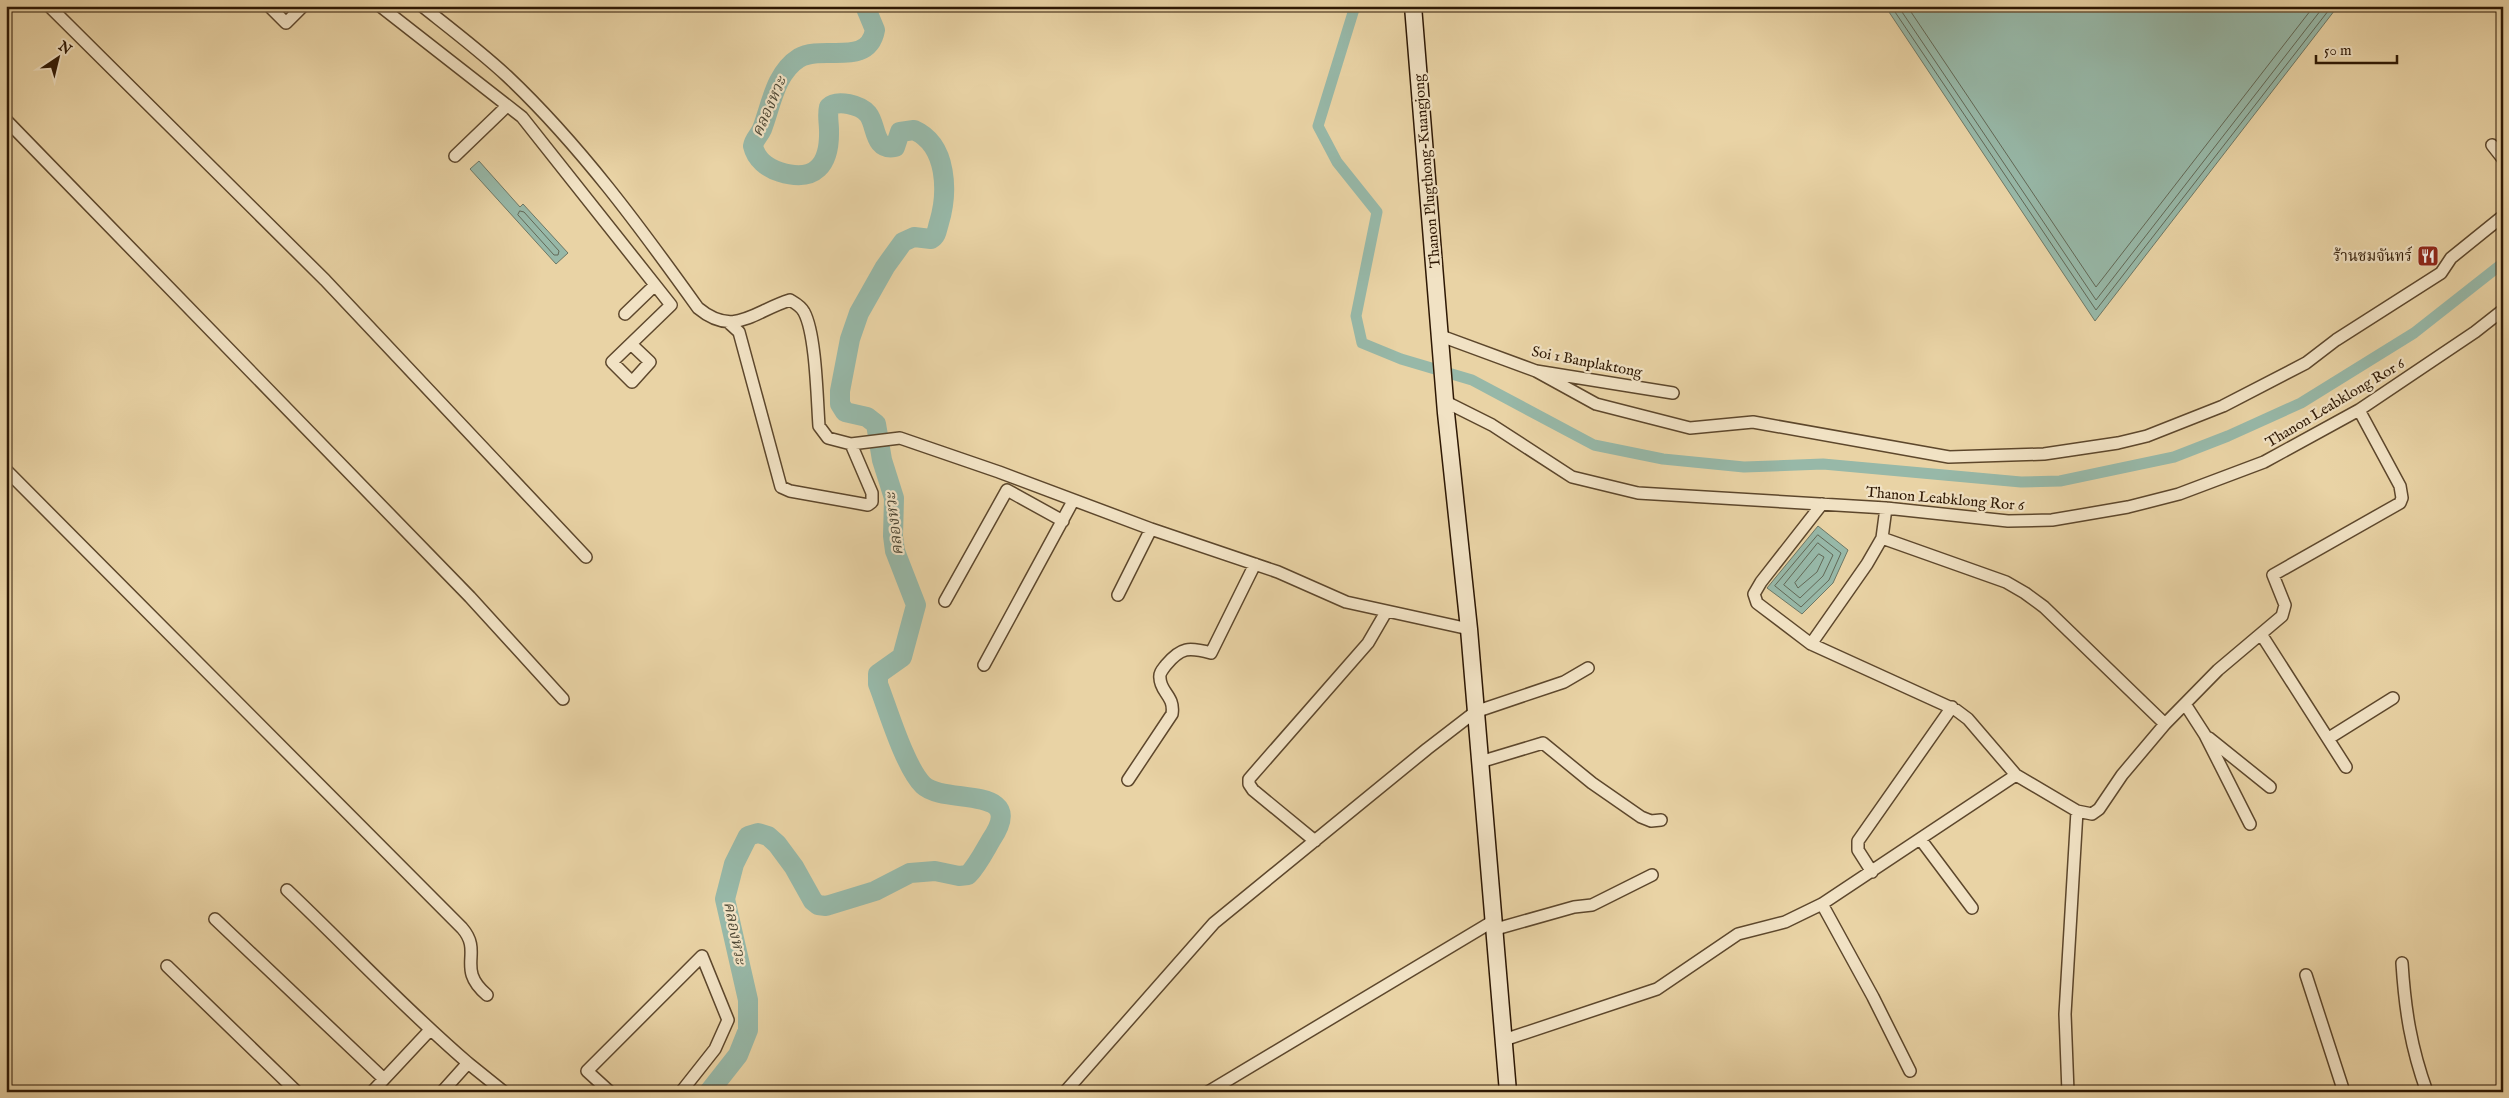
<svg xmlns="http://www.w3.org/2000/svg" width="2509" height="1098" viewBox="0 0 2509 1098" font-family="'IM FELL English','Noto Serif Thai',serif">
	<rect width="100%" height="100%" fill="#e9d3a5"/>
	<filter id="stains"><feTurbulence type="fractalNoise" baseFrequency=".004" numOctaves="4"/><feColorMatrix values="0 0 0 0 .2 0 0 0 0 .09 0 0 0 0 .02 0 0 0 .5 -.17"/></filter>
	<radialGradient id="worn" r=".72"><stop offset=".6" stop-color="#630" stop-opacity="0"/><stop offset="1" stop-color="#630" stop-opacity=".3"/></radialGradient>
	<!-- water -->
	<path fill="#97b8a8" stroke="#6d7866" d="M1885,6H2338L2095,321Z
		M479,161L520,207L523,204L568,253L556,264L470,169Z
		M1818,526L1848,550L1833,583L1802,614L1767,588Z"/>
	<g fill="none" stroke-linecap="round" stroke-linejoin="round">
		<!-- shore -->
		<path stroke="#626856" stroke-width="1" d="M1891,6L2096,310L2332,6
			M1898,6L2096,300L2324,6
			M1907,6L2096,287L2314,6
			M520,211L524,212L559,251L558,255H554L518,215Z
			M1818,535L1841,553L1829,580L1801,607L1775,586Z
			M1818,543L1833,555L1823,576L1800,598L1784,585Z
			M1819,554L1824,557L1817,572L1798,588L1795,583Z"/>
		<!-- canal -->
		<path stroke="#97b8a8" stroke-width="11" d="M1355,6L1318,126L1337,162L1377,212L1356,316L1362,343L1401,359L1472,380L1594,445L1663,459L1744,467L1823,464L2021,482L2060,481L2174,457L2228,436L2301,403L2414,333L2503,263"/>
		<!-- river -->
		<path stroke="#97b8a8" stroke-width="20" d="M709,1092L738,1055L748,1030V1000L725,899L734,864L748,836L758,833L768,836L777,844L794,867L813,901L818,905L826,906L875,891L910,873L935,871L959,876L968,875C977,866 984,852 991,840C1029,783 945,806 923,785C905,767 888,710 878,684V674L902,657L916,605L895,551L893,536L894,498L882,460L876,424L867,417L845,412L840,404V391L850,339L859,313L885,267L903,242L914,237L931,239C937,236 937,229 939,223C948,193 948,145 914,130L900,132L895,147C873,151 877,125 868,114C861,105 837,99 829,107C827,115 829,123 829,130C830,165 815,183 780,172C767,168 756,159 753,146C754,139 759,136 762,129C771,106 775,73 799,58C823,44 868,68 875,30L865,6"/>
		<!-- street casing -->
		<g stroke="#5d472c" stroke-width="14">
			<path id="street" d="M49,6L325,280L586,557
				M269,6L286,23L303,6
				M380,6L522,117L671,305L612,362L632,382L650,362L631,344
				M422,6C451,29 480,51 507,76C580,145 640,227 698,308C734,338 754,311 790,300C795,303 801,306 804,312C816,334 817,399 819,426L828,438L851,444L900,438L999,472L1151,529L1278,572L1346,602L1469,629
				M6,120L470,597L563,699
				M2492,145L2503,159
				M455,156L507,106
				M625,314L655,285
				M728,322L739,332L781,487L790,491L868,505L872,502V493L851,444
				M1441,336L1536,371L1673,393
				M1536,371L1596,404L1690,428L1753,422L1949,457L2044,454L2118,443L2147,436L2223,406L2306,363L2336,340L2441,273L2451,258L2503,216
				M1446,402L1492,425L1572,477L1638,493L1886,508L2008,521L2052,520L2128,507L2179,494L2264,462L2359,410L2475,332L2503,310
				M6,470L462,928C484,953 455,968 487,995
				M1822,504L1761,582L1754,594L1757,603L1811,644L1956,710L1968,719L2016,775L2077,811L2092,814L2099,809L2122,775L2165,724L2218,670L2282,616L2285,605L2273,575L2400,503L2402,498L2400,486L2359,410
				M1886,508L1882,538L2006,582L2025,593L2044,607L2165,724
				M1118,595L1151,529
				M945,601L1007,490L1063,521
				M2261,634L2346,767
				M1811,644L1867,564L1882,538
				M984,665L1073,501
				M2185,704L2205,735L2250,824
				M2209,738L2270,787
				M2329,738L2393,698
				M1480,762L1543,743L1592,783L1641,817L1651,821L1661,820
				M1128,780L1172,714C1175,696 1160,692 1160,678C1159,673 1163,669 1166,665C1181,647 1189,647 1211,653L1255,564
				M1921,840L1972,908
				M1315,841L1253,790L1249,784V779L1368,643L1386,612
				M1872,872L1858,850V841L1952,707
				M287,890C348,948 405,1009 468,1063L442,1092
				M1822,904L1873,997L1910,1071
				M215,919L384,1079
				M1496,929L1574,907L1592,905L1652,875
				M2402,963C2405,1010 2411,1048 2427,1092
				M167,966L297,1092
				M2306,975L2344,1092
				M1504,1040L1657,989L1738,934L1785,922L1822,904L2016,775
				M468,1063L504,1092
				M372,1092L430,1030
				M610,1092L587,1071L702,956L728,1020L715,1049L681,1092
				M1065,1092L1214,923L1427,749L1475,712L1564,682L1588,668
				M1208,1092L1495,920
				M2068,1092L2065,1014L2077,811"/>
		</g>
		<!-- secondary casing -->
		<g stroke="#2e1804" stroke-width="19">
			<path id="secondary" d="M1413,6L1446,413L1469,629L1508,1092"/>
		</g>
		<!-- street -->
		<use href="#street" stroke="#f1e2c4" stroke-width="11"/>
		<!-- secondary -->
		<use href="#secondary" stroke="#f1e2c4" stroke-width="16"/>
	</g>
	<!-- icons -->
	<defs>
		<g id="restaurant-square" transform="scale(1.125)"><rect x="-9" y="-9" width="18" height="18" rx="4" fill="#8f2418" stroke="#f1e2c4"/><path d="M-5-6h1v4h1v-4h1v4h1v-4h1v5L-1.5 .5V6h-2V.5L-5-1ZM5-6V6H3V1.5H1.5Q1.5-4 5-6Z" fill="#fff"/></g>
	</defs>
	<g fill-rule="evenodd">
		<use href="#restaurant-square" x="2428" y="256"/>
	</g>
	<g text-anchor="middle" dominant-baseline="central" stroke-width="4.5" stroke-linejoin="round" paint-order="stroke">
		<!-- street labels -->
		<g font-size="15" fill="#2e1804" stroke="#f1e2c4">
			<text transform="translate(1427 171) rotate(-95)">Thanon Plugthong-Kuangjong</text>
			<text transform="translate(1587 362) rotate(11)">Soi 1 Banplaktong</text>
			<text transform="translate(2335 403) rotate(-31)">Thanon Leabklong Ror 6</text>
			<text transform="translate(1945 499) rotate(5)">Thanon Leabklong Ror 6</text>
		</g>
		<!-- poi labels -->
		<g font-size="15" fill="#2e1804" stroke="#f1e2c4" text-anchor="end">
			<text x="2412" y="256">ร้านชมจันทร์</text>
		</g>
		<!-- water labels -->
		<g font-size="16" font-style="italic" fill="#4e4835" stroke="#f1e2c4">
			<text transform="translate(770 107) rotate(-66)">คลองหวะ</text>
			<text transform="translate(895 524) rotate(-97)">คลองหวะ</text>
			<text transform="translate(734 933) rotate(79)">คลองหวะ</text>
		</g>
	</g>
	<!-- margin -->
	<rect width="2509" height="1098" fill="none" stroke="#e9d3a5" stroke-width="25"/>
	<rect x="8" y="8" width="2494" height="1083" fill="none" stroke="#2e1804" stroke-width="2.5"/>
	<rect x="12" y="12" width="2484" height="1073" fill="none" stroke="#2e1804"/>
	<!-- north arrow -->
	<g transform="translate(58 58) rotate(35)" stroke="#f1e2c4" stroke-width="4" paint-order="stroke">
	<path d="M0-4L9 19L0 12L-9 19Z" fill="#2e1804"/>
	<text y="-8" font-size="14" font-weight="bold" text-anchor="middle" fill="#2e1804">N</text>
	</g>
	<!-- scale -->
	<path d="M2316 55v8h81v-8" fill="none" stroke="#2e1804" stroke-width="2.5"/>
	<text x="2324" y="55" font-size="15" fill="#2e1804" stroke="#f1e2c4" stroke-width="4" paint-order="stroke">50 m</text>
	<rect width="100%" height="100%" filter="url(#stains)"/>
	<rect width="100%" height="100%" fill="url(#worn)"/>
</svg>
